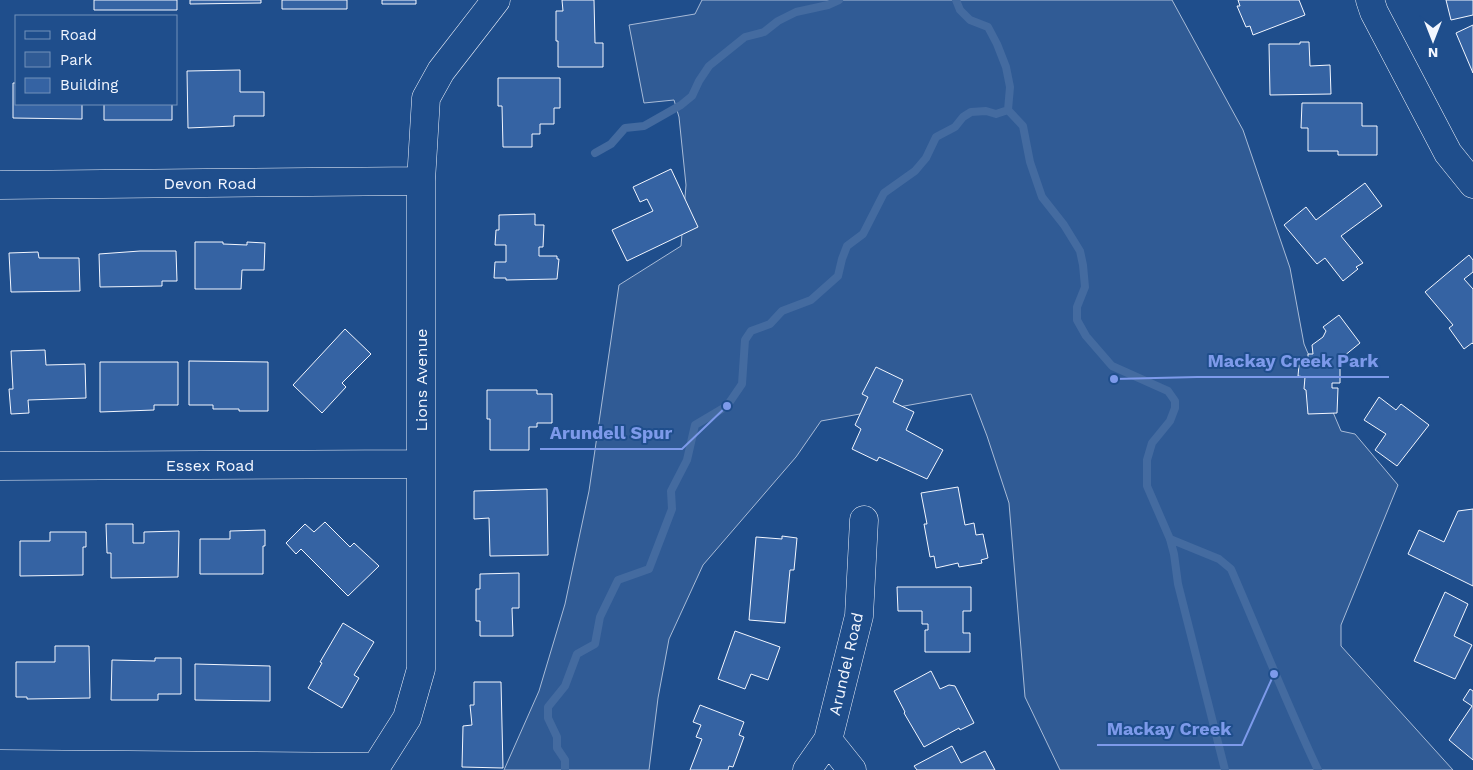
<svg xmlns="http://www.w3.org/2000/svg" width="1473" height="770" viewBox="0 0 1473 770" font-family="'Work Sans',sans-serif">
	<rect width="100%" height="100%" fill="#1f4e8c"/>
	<!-- green -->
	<path fill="#305b95" stroke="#a8bbd7" d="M702,0H1172L1243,130L1290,268L1304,344L1341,431L1355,434L1398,485L1341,625V646L1453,770H1060L1025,697L1009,503L987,436L971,394L821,421L796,457L703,565L669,639L658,698L649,770H504L539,691L565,604L589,491L619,285L681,246L686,185L679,117L674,100L644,103L629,25L695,14Z"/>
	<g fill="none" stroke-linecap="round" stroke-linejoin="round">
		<!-- stream -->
		<path stroke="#446ba0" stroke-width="8" d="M956,0L960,10L970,20L988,27L997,44L1006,67L1010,87L1008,110L1023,126L1030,162L1042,197L1064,225L1080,251L1083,265L1085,287L1077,307V320L1086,336L1112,366L1168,391L1175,401V408L1170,421L1152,443L1147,460V486L1170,539L1174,554L1178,584L1225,770
			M595,153L611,144L625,128L644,126L681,105L692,96L699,81L709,66L745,37L764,32L778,21L796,12L828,5L839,0
			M1170,539L1219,559L1231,569C1260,636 1287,704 1318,770
			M565,770V760L557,748V737L548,718V707L565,686L577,654L595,644L600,617L618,580L649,569L672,509L671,491L687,460L695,425L727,406L742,384L745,340L751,331L770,324L782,311L811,300L838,276L842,259L847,246L863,234L884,193L915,171L926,158L936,137L955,127L963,117L971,112L986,111L996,114L1008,110"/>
	</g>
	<!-- building -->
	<path fill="#3563a3" stroke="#f2f6ff" d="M94,0H177V10H94Z
		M190,0H261V3L190,4Z
		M282,0H347V9H282Z
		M382,0H416V4H382Z
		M562,0H594L595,43H603V67H558V41H556V11H563Z
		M1238,0H1299L1305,15L1253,35L1250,26L1246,27L1237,6H1240Z
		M1446,0H1473V15L1451,20Z
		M1473,25V73L1456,33Z
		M1300,42H1309L1310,66L1330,65L1331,94L1270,95L1269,44H1300Z
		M240,70V92H264V116H234V126L188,128L187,71Z
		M498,78H560V108H554V124H540V134H532V147H503L502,106H498Z
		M13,83H16V104H82V119L13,118Z
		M1302,103H1362V126H1377V155H1338V151H1308V128H1301Z
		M104,104H172V120H104Z
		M671,169L698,227L627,261L612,230L653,211L647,199L640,202L633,187Z
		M1365,183L1382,206L1341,236L1363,263L1356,267L1358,269L1343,281L1325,258L1317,264L1284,225L1306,207L1316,220Z
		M535,214V225H544L543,247H539V256H557V259H559L557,279L506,280V278H494L495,262H506V245H495L496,230H499V215Z
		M195,242H223V244L247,245V242L265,243L264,270H242L241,289H195Z
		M140,251H176L177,281H162V286L100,287L99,254Z
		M38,252L39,258H79L80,291L11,292L9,253Z
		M1469,255L1473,260V272L1464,279L1473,289V344L1472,343L1464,349L1449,328L1453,325L1425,292Z
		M1339,315L1360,343L1344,356L1346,359L1340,363V383H1332V388H1338L1337,413L1308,414L1306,390L1304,389L1305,377L1298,376L1299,365L1308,362V354H1313L1312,345L1323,337L1326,331L1323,327Z
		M345,329L371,354L342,383L346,387L322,413L293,385Z
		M45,350L46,365L85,364L86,398L28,400L29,413L11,414L9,389H13L11,351Z
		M189,361L268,362V411H239V409H213V405H189Z
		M100,362H178V405H154V410L100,412Z
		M876,367L903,380L893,402L914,412L906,430L943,450L927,479L879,457L877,461L852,449L861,429L855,425L868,397L862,394Z
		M487,390H537V394H552V423H537V427H529V450H490V419H487Z
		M1379,397L1396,410L1401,404L1429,425L1397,466L1375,450L1386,434L1364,420Z
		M958,487L965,525L974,523L976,535L983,534L988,558L981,560L982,563L959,567L958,563L936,568L934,556L930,557L924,524H927L921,493Z
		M547,489L548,555L490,556L489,518L474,519V491Z
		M1473,509V586L1408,554L1419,530L1444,542L1458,511Z
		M325,522L350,547L354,543L379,566L348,596L301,549L296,554L286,543L305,524L314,532Z
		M106,524H133V543H144V532L179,531L178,577L111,578V553H107Z
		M265,530V546H263V574H200V539H230V531Z
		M50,532H86V547H83V575L20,576V541H50Z
		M782,536L797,538L794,570H790L785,623L749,620L756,537L782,539Z
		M519,573V608H512L513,636H480V621H476V589H480V574Z
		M897,587H971V611H963V633H970V652H925V630H928V624H922V611H898Z
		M1445,592L1468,604L1454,636L1472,645L1455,679L1414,661Z
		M343,623L374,642L354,675L359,678L342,708L308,688L322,663L320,662Z
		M735,631L780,647L768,680L751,674L745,689L718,679Z
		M55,646H89L90,698L27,699V697H16V662H55Z
		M155,658H181V694H158V700H111L112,660L155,661Z
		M195,664L270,666V701L195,700Z
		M931,671L940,689L949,685L955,686L974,723L960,730L959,728L924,747L904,713L905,712L894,691Z
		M474,682H501L503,768L462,767L463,726L472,725L470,705H474Z
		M1470,689L1473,691V760L1449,740L1472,706L1463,700Z
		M700,705L744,722L739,735L744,737L733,767L729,766L728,770H690L702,739L696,737L701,725L693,722Z
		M952,746L961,763L985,751L995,770H917L914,766Z"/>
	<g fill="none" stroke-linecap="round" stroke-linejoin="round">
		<!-- minor casing -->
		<g stroke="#f2f6ff" stroke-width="29">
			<path id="minor" d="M1370,0L1374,12L1448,153L1473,184
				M0,185L421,181
				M0,466L421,464
				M828,740L852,770
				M0,764L375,767
				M374,770L407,718L421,669V181L426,98L441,71L496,0
				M807,770L828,740L859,616L864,520"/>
		</g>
		<!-- minor -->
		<use href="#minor" stroke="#1f4e8c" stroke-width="28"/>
	</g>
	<g text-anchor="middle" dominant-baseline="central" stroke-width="4" stroke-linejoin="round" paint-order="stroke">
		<!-- street labels -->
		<g font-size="16" fill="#f2f6ff" stroke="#1f4e8c">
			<text x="210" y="183">Devon Road</text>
			<text transform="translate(421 380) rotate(-90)">Lions Avenue</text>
			<text x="210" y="465">Essex Road</text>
			<text transform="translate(846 664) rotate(-77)">Arundel Road</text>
		</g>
	</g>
	<!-- callouts -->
	<path fill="none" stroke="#7d9aea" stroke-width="2" d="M1114 379L1197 377H1389M727 406L682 449H540M1274 674L1242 745H1097"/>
	<g fill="#7d9aea" stroke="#1f4e8c" stroke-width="2">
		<circle cx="1114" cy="379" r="5"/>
		<circle cx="727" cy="406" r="5"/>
		<circle cx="1274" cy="674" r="5"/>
	</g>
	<g font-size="18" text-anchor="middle" font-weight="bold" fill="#7d9aea" stroke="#1f4e8c" stroke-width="4" stroke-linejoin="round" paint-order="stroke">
		<text x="1293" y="367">Mackay Creek Park</text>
		<text x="611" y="439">Arundell Spur</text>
		<text x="1169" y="735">Mackay Creek</text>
	</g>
	<!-- legend -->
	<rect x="15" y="15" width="162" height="90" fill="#1f4e8c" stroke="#7391ba"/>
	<rect x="25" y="31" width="25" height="8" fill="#1f4e8c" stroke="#7391ba"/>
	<text x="60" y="40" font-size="15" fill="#f2f6ff">Road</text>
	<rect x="25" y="52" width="25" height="15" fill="#305b95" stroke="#7391ba"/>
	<text x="60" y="65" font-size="15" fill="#f2f6ff">Park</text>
	<rect x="25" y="78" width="25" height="15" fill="#3563a3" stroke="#7391ba"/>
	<text x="60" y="90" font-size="15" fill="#f2f6ff">Building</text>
	<!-- north arrow -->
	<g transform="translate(1433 40) rotate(180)" stroke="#1f4e8c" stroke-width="4" paint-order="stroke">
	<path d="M0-4L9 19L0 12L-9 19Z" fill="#f2f6ff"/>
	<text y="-8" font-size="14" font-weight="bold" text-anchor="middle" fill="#f2f6ff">N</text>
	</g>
</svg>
